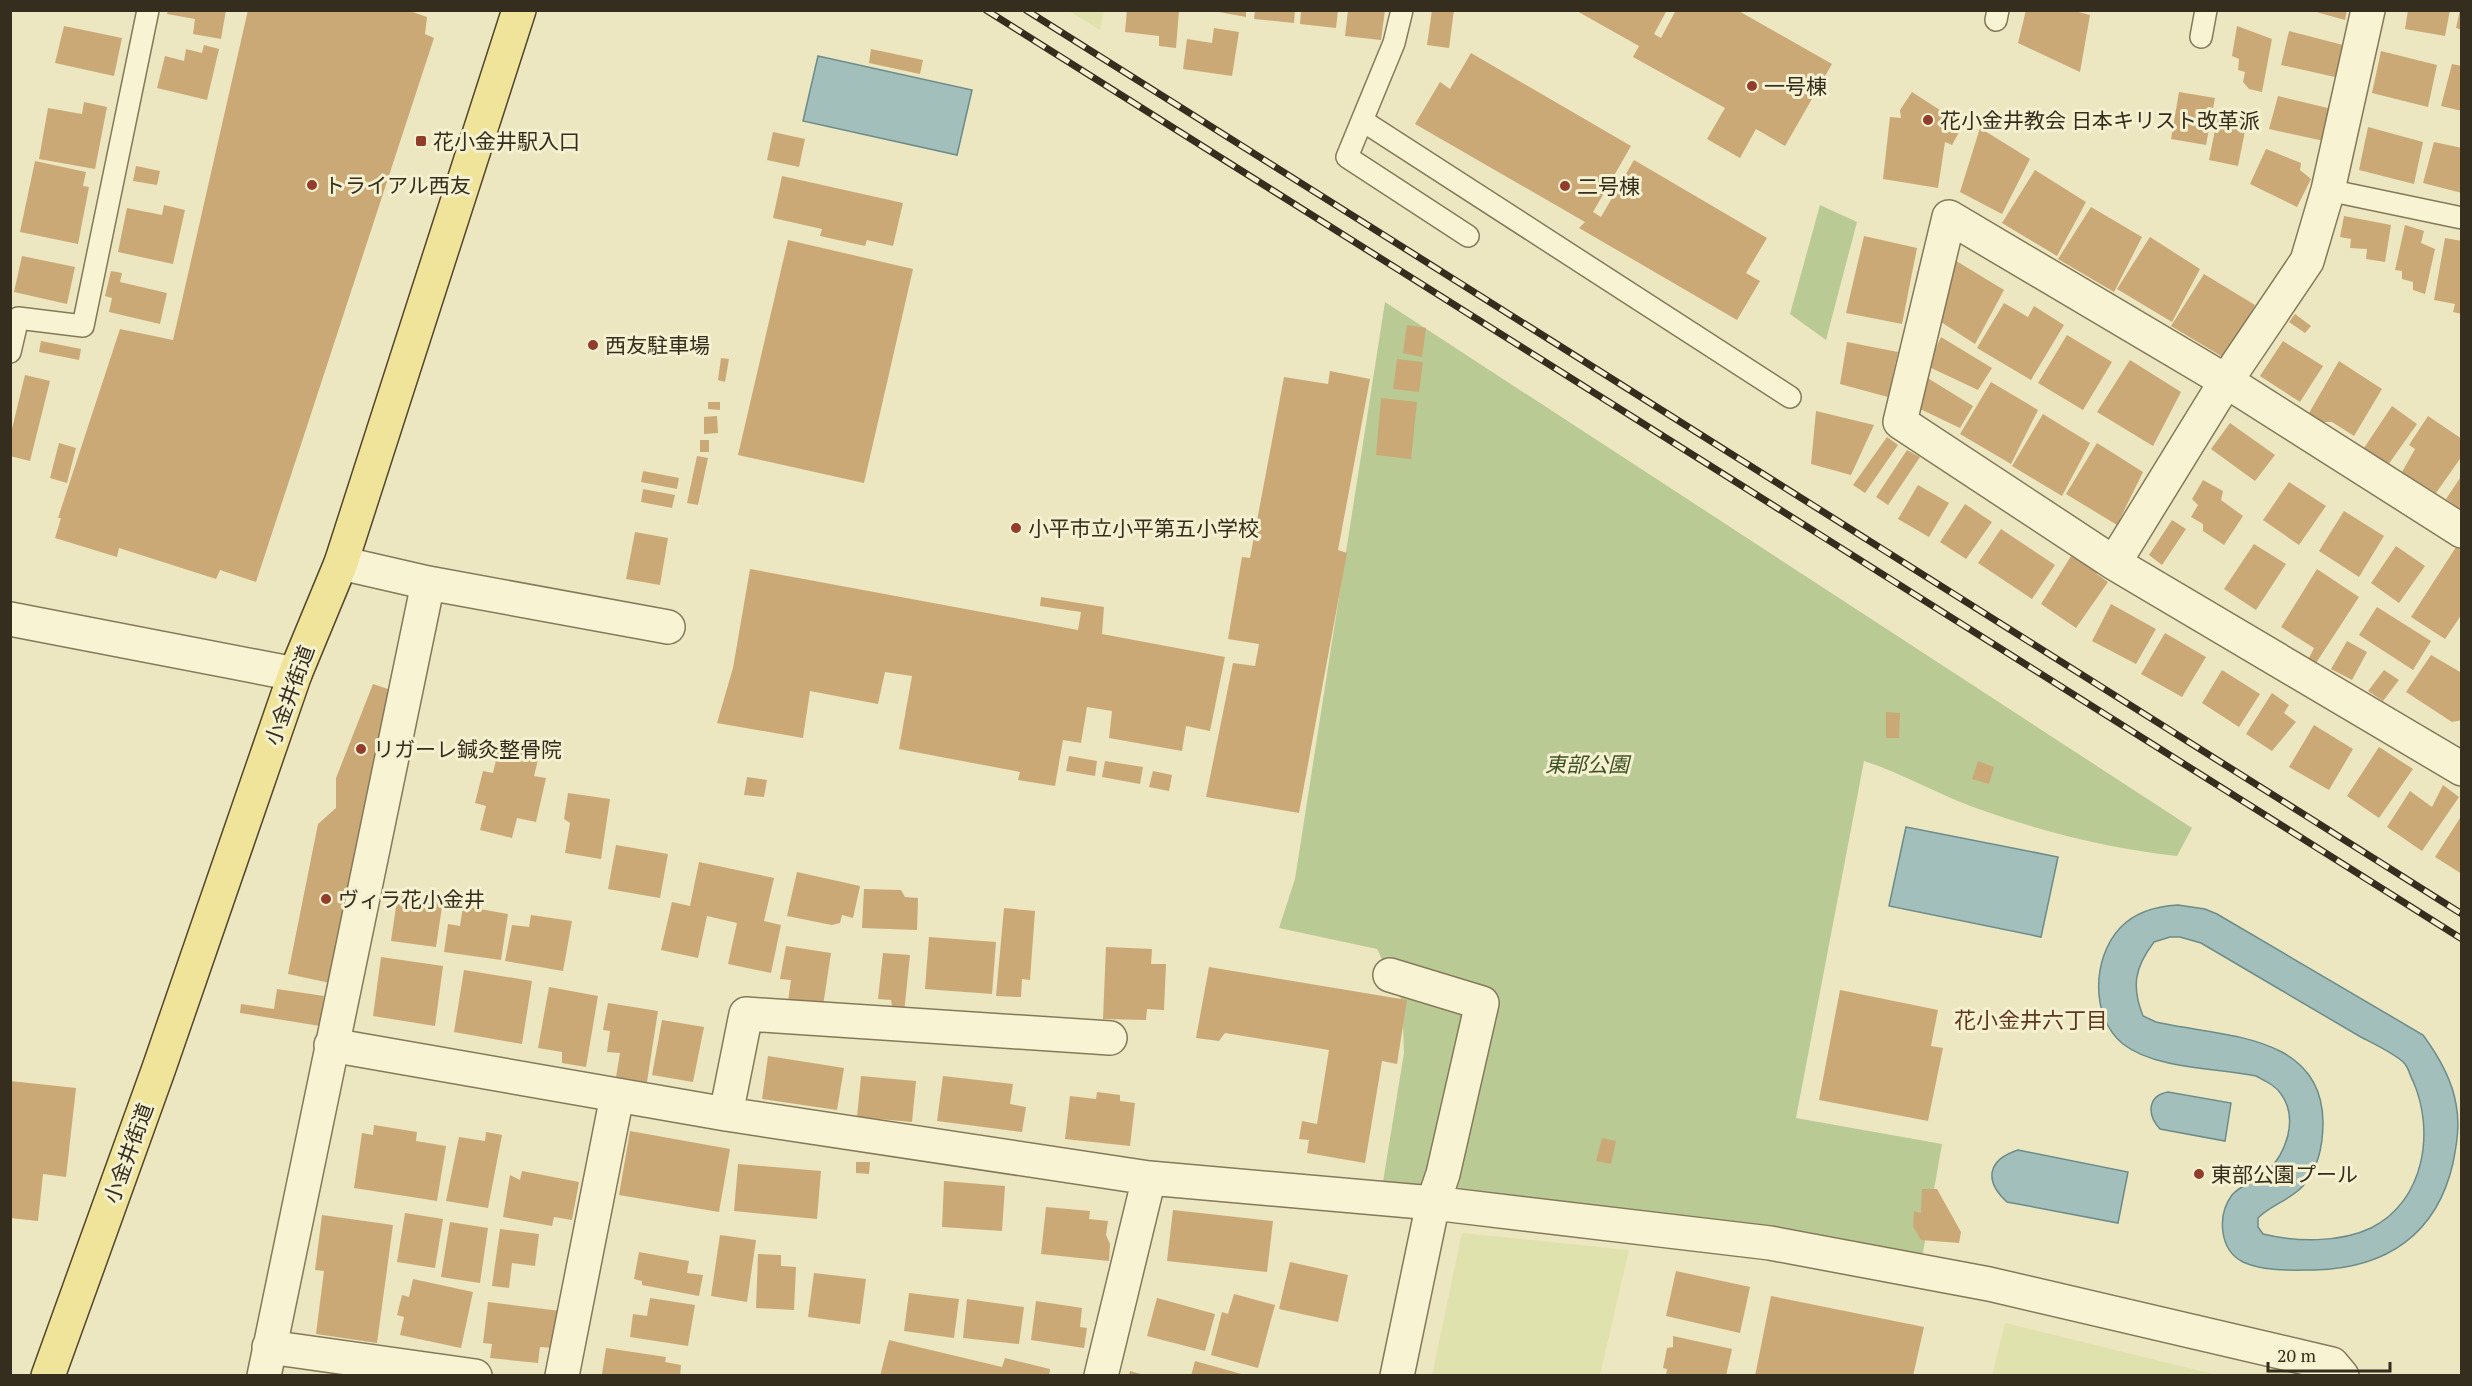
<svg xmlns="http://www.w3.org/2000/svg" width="2472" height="1386" viewBox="0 0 2472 1386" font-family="'PT Serif','Noto Sans JP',serif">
	<rect width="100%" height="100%" fill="#ece7c1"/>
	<!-- farmland -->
	<path fill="#e0e2ae" d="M1069,11H1104L1100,30Z
		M1462,1233L1629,1250L1600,1375H1432Z
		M2005,1323L2217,1375H1992Z"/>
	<!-- green -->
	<path fill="#baca95" d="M1820,205L1857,222L1826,340L1790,314Z
		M1385,302L2192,828L2177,856C2107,848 2039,831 1973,807C1936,793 1901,773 1864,761L1796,1118L1942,1144L1918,1281L1759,1253L1379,1206L1404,1053L1402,1001L1377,949L1279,928L1295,879Z"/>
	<!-- water -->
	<path fill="#a3bfbc" stroke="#6b8c8a" stroke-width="1.5" fill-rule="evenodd" d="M818,56L972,90L957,155L803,121Z
		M1906,827L2058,857L2041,937L1889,906Z
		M2178,905L2205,909L2217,914L2423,1035C2437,1054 2452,1080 2456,1104C2460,1124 2457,1143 2453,1163C2437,1234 2387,1268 2315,1270C2292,1270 2265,1272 2243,1262C2219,1250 2217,1215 2232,1195C2241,1184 2256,1182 2266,1173C2286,1154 2299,1119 2281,1094C2275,1085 2265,1081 2256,1076C2216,1068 2155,1069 2123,1044C2090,1017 2092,958 2120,928C2135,912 2158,906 2178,905ZM2170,937H2180L2201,943C2254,974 2306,1005 2359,1036C2370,1042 2398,1055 2405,1064C2409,1069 2410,1076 2413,1081C2435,1131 2425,1201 2371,1228C2340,1243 2296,1242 2263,1234L2258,1227V1218C2271,1205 2290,1200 2303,1186C2318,1169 2323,1144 2323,1122C2322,1032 2220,1037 2156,1022L2143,1016C2131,986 2135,967 2154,942Z
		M2168,1092L2231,1103L2225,1141L2160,1129C2147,1115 2147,1096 2168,1092Z
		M2018,1150L2128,1172L2118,1223L2007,1202C1984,1181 1987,1160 2018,1150Z"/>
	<!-- building -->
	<path fill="#caa977" d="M168,10H226L221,39L193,34L195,19L167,14Z
		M248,10H407L427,17L425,34L434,38L256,582L220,570L216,579L119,548L117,557L55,538L61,518H58L120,329L173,340Z
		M1127,10H1179L1176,48L1159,46V36L1125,32Z
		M1208,10H1246V17Z
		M1255,10H1295L1294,23L1254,19Z
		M1301,10H1338L1336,28L1300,24Z
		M1348,10H1385L1381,40L1345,36Z
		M1432,10H1454L1449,48L1427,45Z
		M1575,10H1667L1654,34L1661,38L1676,10H1737L1832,64L1785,146L1756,129L1740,158L1707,139L1725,108L1633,57L1639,46Z
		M2026,10H2071L2090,15L2080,72L2018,43Z
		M2309,10H2347L2345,20Z
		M2408,10H2450L2445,36L2405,29Z
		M2460,10H2462V30L2456,28Z
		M64,26L122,38L114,76L55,63Z
		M2237,26L2272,39L2262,92L2249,89L2243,82L2245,72L2238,70L2239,59L2232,56Z
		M1214,28L1239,32L1232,76L1183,69L1187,39L1212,43Z
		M2289,31L2343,45L2335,77L2281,65Z
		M204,45L219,49L207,100L157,88L165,56L184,61L186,49L202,53Z
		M871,49L923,60L920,74L869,63Z
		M2381,51L2437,65L2428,107L2372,93Z
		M1471,53L1631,146L1593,212L1601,217L1634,160L1767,238L1746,273L1760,281L1737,320L1579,228L1585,222L1415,124L1440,82L1450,89Z
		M2452,64L2462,66V111L2441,106Z
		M1912,92L1963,125L1952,145L1945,142L1938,188L1883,179L1890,117L1901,118L1900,110Z
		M2179,92L2215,98L2206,145L2171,139Z
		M2278,96L2332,109L2324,141L2269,129Z
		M84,102L107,107L95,169L39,159L48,108L82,114Z
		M2219,110L2248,116L2238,166L2209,160Z
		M2368,127L2423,142L2414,184L2359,170Z
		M1980,128L2030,159L2002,214L1960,192Z
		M773,132L805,139L799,167L767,160Z
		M2434,142L2462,148V193L2423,183Z
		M2266,149L2301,163L2300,170L2311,179L2297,207L2250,184Z
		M35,161L86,172L83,186L89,187L78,244L20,232Z
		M136,166L160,171L157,185L133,181Z
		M2035,170L2086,202L2057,256L2002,223Z
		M782,176L903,203L893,246L867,240L865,246L820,236L822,229L773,218Z
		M164,205L185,210L173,264L118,252L127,208L162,215Z
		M2091,207L2142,237L2114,292L2058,259Z
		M2344,216L2391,225L2385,262L2366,259L2367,249L2350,248L2351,239L2340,237Z
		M2405,225L2424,231L2421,243L2435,249L2425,294L2413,290V282L2402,279V271L2395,270Z
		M1864,236L1917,248L1902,324L1846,313Z
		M2150,237L2200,269L2172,322L2117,289Z
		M2445,238L2462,241V314L2453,312L2455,304L2434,300Z
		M788,240L913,269L864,483L738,455Z
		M22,256L75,267L67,304L14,292Z
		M1953,259L2004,290L1975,344L1941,322Z
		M111,271L122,273L120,282L167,293L160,324L109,312L112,298L105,296Z
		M2204,274L2255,305L2226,359L2171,326Z
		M2004,303L2028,317L2034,306L2064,325L2031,380L1977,348Z
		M2295,314L2311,326L2305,333L2289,322Z
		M1407,325L1426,328L1422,357L1403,353Z
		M2067,335L2112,362L2083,410L2038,383Z
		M1941,337L1992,368L1978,390L1927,366Z
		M41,341L81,349L79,360L39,352Z
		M2283,341L2323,366L2300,402L2260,376Z
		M1847,342L1898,352L1888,397L1840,384Z
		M721,358L729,359L725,382L718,380Z
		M1397,359L1423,362L1419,392L1393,389Z
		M2130,360L2181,392L2153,446L2097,412Z
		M2339,361L2382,389L2354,436L2332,422H2323L2309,413Z
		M1330,371L1370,379L1338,550L1347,553L1299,813L1206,797L1233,663L1255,666L1259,644L1228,639L1242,557L1250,558L1284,377L1328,384Z
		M25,375L50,381L30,461L10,456V437Z
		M1926,377L1973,406L1960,428L1914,406Z
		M1991,382L2038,410L2011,464L1960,434Z
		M1381,398L1417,402L1411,459L1376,455Z
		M708,402H720V410L708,409Z
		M2392,406L2417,424L2388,465L2364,448Z
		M1816,411L1874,425L1851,475L1811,464Z
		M2043,414L2090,443L2062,496L2012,466Z
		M717,416L718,433L704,434V417Z
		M2428,416L2462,439V456L2436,493L2402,472L2415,449L2409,445Z
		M2230,423L2275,455L2255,481L2211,449Z
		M1887,437L1898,445L1865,493L1853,485Z
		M700,440H709V452H700Z
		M59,443L76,448L67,483L50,478Z
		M2097,443L2143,472L2117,525L2066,494Z
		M1907,450L1920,457L1888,505L1876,497Z
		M697,456L708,458L698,505L687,503Z
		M643,471L679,478L677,489L641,482Z
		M2462,475V506L2460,509L2446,499Z
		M2203,480L2223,491L2221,500L2243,516L2224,545L2203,531V524L2191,517L2198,505L2192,499Z
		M2289,482L2326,506L2299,545L2263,520Z
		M1918,485L1949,503L1929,537L1898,519Z
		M643,489L675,495L672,508L641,502Z
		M1965,504L1992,522L1966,559L1940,542Z
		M2344,511L2384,536L2359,577L2319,551Z
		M2172,520L2186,529L2162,565L2149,555Z
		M2001,529L2055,565L2032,599L1978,563Z
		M635,532L668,538L660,585L626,579Z
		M2254,544L2286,564L2256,610L2224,589Z
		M2396,546L2425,566L2399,603L2371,583Z
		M2456,547L2462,551V614L2445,639L2411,617Z
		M2073,553L2095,566L2097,574L2108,582L2076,628L2041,604Z
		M750,569L1078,630L1081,612L1040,606L1041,597L1104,607L1102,634L1225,657L1210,731L1186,726L1182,751L1109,738L1112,711L1087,707L1081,743L1063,740L1055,786L1018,780L1020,772L899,749L912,676L885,672L878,704L810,691L803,738L717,723L733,668Z
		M2317,569L2359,597L2316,663L2309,658L2314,648L2281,627Z
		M2111,604L2156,629L2136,664L2092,641Z
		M2377,607L2431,641L2413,670L2359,635Z
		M2165,633L2206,657L2182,697L2141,674Z
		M2347,641L2367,652L2352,680L2331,669Z
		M2431,655L2462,673V720L2452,722L2406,692Z
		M2222,670L2260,694L2239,727L2202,703Z
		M2384,670L2399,680L2383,701L2368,691Z
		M373,684L394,691L330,983L288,974L318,824L336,808V778Z
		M2272,693L2289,705L2284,713L2296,722L2272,751L2246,734Z
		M1886,712L1900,713L1899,738H1886Z
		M2314,725L2353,749L2329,790L2289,767Z
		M500,743L540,752L534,776L546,778L536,822L517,818L512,838L480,830L486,806L475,803L483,771L493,773Z
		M2379,747L2413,769L2379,818L2347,796Z
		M1069,756L1097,761L1095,776L1066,771Z
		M1105,761L1143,767L1140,784L1102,777Z
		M1978,761L1994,767L1989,784L1972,779Z
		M1153,771L1172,775L1169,791L1149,787Z
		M747,777L767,780L764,797L744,795Z
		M2443,785L2459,797L2422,851L2387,827L2410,791L2432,807Z
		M568,793L610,799L601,859L565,853L570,823L564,819Z
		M2462,815V874L2435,857Z
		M616,845L668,854L660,898L608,889Z
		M699,862L774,878L764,921L781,925L771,973L728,964L737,923L707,916L698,958L661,950L672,902L690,906Z
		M797,872L860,886L853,918L842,915L840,923L832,925L787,916Z
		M864,889L901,890L905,897L918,898L917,930L862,928Z
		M398,893L443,900L436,947L391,941Z
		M463,906L508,914L501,960L444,952L448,924L460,926Z
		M1004,908L1035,911L1030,980L1022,979L1021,997L996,996Z
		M531,915L572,921L563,971L505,961L512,925L529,927Z
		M929,937L996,942L992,994L925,989Z
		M786,946L831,953L823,1006L788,1001L791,980L780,979Z
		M1106,947L1152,949L1151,964H1166L1164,1010L1147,1009L1146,1020L1103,1019Z
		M883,953L910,955L904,1013L893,1012L891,1000L878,999Z
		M381,957L443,966L435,1026L373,1016Z
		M1209,967L1407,1000L1397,1064L1382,1061L1365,1163L1307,1153L1309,1140L1299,1139L1302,1121L1317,1124L1329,1050L1225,1033L1219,1041L1196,1038Z
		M464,970L532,981L522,1044L454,1032Z
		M549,987L598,996L586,1067L562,1063V1052L538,1048Z
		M277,989L324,996L320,1026L240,1013L241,1004L274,1009Z
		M1840,990L1938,1010L1931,1046L1943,1048L1928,1121L1819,1100Z
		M608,1003L658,1011L647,1082L616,1077L620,1053L607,1052L610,1031L603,1030Z
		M662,1020L704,1027L693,1082L652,1075Z
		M768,1056L844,1068L837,1110L762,1099Z
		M861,1076L916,1081L912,1122L857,1117Z
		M943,1076L1013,1084L1010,1104L1026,1107L1022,1132L937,1121Z
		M10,1081L76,1088L66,1177L43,1174L38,1221L10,1218Z
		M1097,1092L1120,1095V1101L1135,1103L1130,1146L1065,1139L1070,1096L1096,1099Z
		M374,1125L417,1132L416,1141L446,1146L437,1201L354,1188L362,1133L373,1135Z
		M630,1131L730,1149L719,1212L619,1195Z
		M486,1132L502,1135L488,1208L446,1201L459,1137L485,1141Z
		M1602,1138L1616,1141L1611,1164L1596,1161Z
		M856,1162H870L869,1174L856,1173Z
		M738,1164L821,1171L817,1219L734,1211Z
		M522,1171L579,1182L572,1220L554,1217L552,1226L503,1217L510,1175L520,1180Z
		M944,1181L1005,1186L1002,1231L942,1227Z
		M1922,1189H1937L1961,1232L1959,1243L1921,1240L1913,1226L1914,1211L1921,1213Z
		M1046,1207L1090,1211L1089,1219L1108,1221L1106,1235L1110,1244L1109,1261L1041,1254Z
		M1173,1210L1273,1221L1267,1272L1167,1261Z
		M405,1213L443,1219L435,1268L397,1262Z
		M322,1215L393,1225L377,1343L316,1334L324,1271L315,1270Z
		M450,1222L488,1228L480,1283L441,1277Z
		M500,1229L539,1234L535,1266L512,1263L509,1288L492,1286Z
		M720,1235L756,1240L747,1302L711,1296Z
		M639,1252L689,1261L687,1273L703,1275L699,1296L642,1285V1281L634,1279Z
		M758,1254L781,1255V1266L796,1267L794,1310L756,1308Z
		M1290,1262L1348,1275L1338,1322L1279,1309Z
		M1676,1271L1750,1287L1740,1333L1666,1316Z
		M814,1273L866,1279L860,1324L808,1317Z
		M413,1279L473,1292L461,1348L400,1335L404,1317L397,1315L402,1295L409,1297Z
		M909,1293L959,1299L954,1338L904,1331Z
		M1234,1294L1275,1305L1258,1368L1211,1355L1222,1312L1228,1314Z
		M1771,1296L1924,1327L1913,1376H1755Z
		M650,1298L695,1305L688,1346L630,1337L633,1314L647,1316Z
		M1157,1298L1215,1314L1205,1351L1147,1336Z
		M967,1299L1024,1307L1019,1344L963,1338Z
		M1036,1301L1082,1308L1080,1327L1087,1328L1084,1348L1031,1340Z
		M488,1302L560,1311L556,1348L540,1347L538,1363L490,1358L492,1344L483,1343Z
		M1673,1336L1732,1349L1726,1376H1666L1667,1369L1663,1368L1667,1348L1673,1347Z
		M889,1340L1002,1367L1005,1358L1050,1369L1049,1376H880Z
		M606,1348L666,1357L665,1362L681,1365L680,1376L602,1374Z
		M1195,1361L1245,1375V1376H1191Z
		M1130,1371L1144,1375V1376H1129Z"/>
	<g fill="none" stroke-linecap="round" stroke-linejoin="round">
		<!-- lane casing -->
		<g stroke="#857959" stroke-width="24">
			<path id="lane" d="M1402,10L1394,43L1347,157L1468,236
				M1996,20L1998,10
				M2201,37L2206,10
				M1363,121L1790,397
				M2328,190L2462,218
				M10,352L18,318L83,326L148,10"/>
		</g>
		<!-- street casing -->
		<g stroke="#857959" stroke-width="36">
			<path id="street" d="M2462,531L2226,381L1949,217L1900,422L2114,563L2462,769
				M341,563L428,583L668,627
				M2114,563L2226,381L2307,261L2328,190L2368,10
				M10,619L295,674
				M1390,975L1482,1003L1443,1174L1433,1203L1397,1376
				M331,1045L726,1114L1149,1178L1433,1203L1770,1243L1989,1284L2332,1364L2342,1376
				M726,1114L746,1014L1110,1038
				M269,1347L475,1376
				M264,1376L428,583
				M562,1376L617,1096
				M1101,1376L1149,1178"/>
		</g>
		<!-- primary casing -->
		<g stroke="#53462d" stroke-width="36">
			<path id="primary" d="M48,1376L159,1068L295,674L341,563L519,10"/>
		</g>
		<!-- lane -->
		<use href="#lane" stroke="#f8f3d3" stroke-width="21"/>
		<!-- street -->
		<use href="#street" stroke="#f8f3d3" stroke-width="33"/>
		<!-- primary -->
		<use href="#primary" stroke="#efe499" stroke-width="33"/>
		<!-- rail casing -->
		<g stroke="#352d1d" stroke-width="7">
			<path id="rail" d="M986,10L2462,939
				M1026,10L2462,914"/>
		</g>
		<!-- rail -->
		<use href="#rail" stroke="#f4f0d0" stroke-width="4.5" stroke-dasharray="14" stroke-linecap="butt"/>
	</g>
	<!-- markers -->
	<g fill="#923d2b" stroke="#f4f0d0" stroke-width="2">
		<circle cx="1752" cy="86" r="6"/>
		<circle cx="1928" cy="120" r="6"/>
		<rect x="415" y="135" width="12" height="12" rx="3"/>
		<circle cx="312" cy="185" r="6"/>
		<circle cx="1565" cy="186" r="6"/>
		<circle cx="593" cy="345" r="6"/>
		<circle cx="1016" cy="528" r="6"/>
		<circle cx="361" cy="749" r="6"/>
		<circle cx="326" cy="899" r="6"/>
		<circle cx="2199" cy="1174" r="6"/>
	</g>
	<g text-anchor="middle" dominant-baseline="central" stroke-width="6" stroke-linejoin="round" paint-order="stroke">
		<!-- poi labels -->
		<g font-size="21" fill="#352d1d" stroke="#f4f0d0" text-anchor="start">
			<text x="1764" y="86">一号棟</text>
			<text x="1940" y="120">花小金井教会 日本キリスト改革派</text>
			<text x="433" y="141">花小金井駅入口</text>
			<text x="324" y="185">トライアル西友</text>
			<text x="1577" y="186">二号棟</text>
			<text x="605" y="345">西友駐車場</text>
			<text x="1028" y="528">小平市立小平第五小学校</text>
			<text x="373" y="749">リガーレ鍼灸整骨院</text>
			<text x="338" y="899">ヴィラ花小金井</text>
			<text x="2211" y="1174">東部公園プール</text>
		</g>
		<!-- street labels -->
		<g font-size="21" fill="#352d1d" stroke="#f4f0d0">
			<text transform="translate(289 695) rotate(-70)">小金井街道</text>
			<text transform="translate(128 1153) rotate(-70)">小金井街道</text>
		</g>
		<!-- park labels -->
		<g font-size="21" font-style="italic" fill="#3d5124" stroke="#f4f0d0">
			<text x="1587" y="764">東部公園</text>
		</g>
		<!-- neighbourhood labels -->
		<g font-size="22" fill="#60381e" stroke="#f4f0d0">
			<text x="2031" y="1019">花小金井六丁目</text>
		</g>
	</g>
	<!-- border -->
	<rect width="2472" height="1386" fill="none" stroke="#352d1d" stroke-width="24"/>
	<!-- scale -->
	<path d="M2268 1362v9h122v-9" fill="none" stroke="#352d1d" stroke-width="3"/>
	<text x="2277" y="1362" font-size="18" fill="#352d1d" stroke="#f4f0d0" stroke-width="4.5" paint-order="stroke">20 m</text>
</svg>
